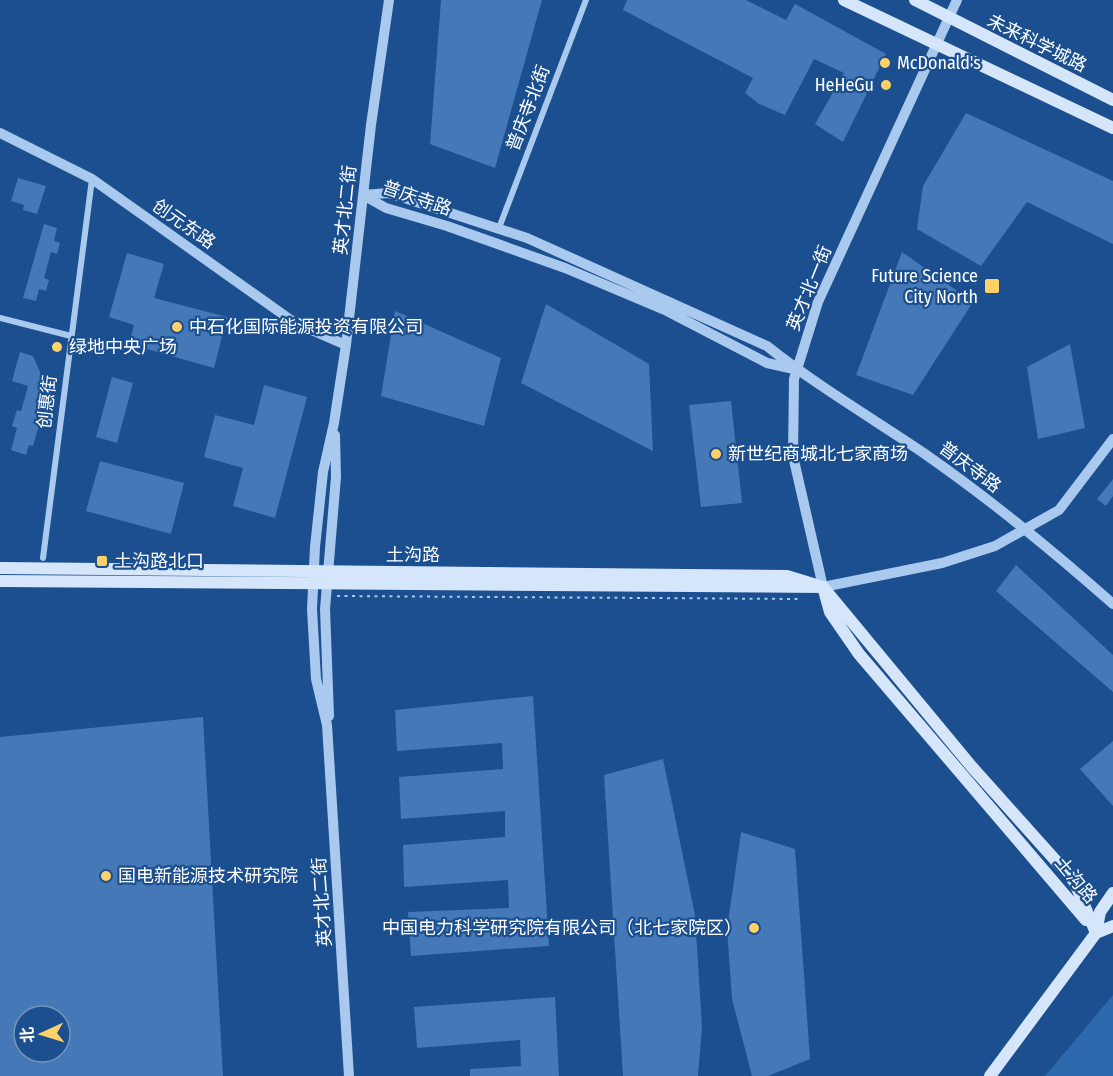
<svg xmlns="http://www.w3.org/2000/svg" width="1113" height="1076" viewBox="0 0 1113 1076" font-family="'Fira Sans Condensed','Noto Sans SC',sans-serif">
	<rect width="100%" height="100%" fill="#1b4f8f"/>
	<!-- green -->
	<path fill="#2e69ad" d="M1113,995V1076H1045Z"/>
	<!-- building -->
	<path fill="#4478b7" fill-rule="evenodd" d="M441,0H542L495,168L430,144Z
		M627,0H746L786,20L795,4L886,54L843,142L815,124L844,73L814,59L785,115L759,104L745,93L753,78L623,10Z
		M966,113L1113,181V244L1027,202L981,266L917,229L923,186Z
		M18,178L46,186L37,214L23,210L24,205L11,201Z
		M44,224L57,228L54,241L60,243L57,254L51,252L44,278L49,280L46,291L39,289L36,301L23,298Z
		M902,252L973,302L913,395L856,375Z
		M127,253L164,264L154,298L227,317L214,368L129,344L134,325L109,317Z
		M546,304L649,364L653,451L521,383Z
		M395,311L501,358L484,426L381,396Z
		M1070,344L1085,428L1038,439L1027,367Z
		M20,352L33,356L43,379L39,391L43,392L40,402L45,404L33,446L29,445L26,455L11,450L17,428L12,426L17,410L21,411L28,386L12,381Z
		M112,377L133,383L117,443L96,437Z
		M264,385L307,397L275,518L233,506L243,468L204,457L215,415L254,425Z
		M731,401L742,503L701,507L689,405Z
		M100,461L184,483L171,534L86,511Z
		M1113,479V496L1106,506L1097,499Z
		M1016,565L1113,655V692L996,591Z
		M533,696L549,946L411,956L408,912L509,908L508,880L404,887L403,845L505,837V811L401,819L399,777L503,769L502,743L397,751L395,710Z
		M203,717L223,1076H0V737ZM24,1016H60V1052H24Z
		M1113,741V806L1080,769Z
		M663,759L695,915L702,1027L698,1076H623L604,775Z
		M741,832L795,849L810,1059L768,1076H752L732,999L727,929Z
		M555,997L559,1076H470V1069L521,1066L520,1040L417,1048L414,1007Z"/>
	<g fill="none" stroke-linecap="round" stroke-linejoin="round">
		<!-- path -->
		<path stroke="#a9c9ee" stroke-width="2" stroke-dasharray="3 4.5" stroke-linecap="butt" d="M337,596L799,599"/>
		<!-- minor -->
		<path stroke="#a9c9ee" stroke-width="6" d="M499,228L586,0
			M0,318L71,336
			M43,558L92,179"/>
		<!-- tertiary -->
		<path stroke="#a9c9ee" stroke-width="10" d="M957,0L818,302L794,379L793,456L823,587L942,563L995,546L1059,510L1113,439
			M0,133L92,179L295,323L346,345
			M363,195L389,193L527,238L767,346C817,386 872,418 925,454C991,500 1053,551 1113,604
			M363,195L386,208L447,226L565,268L667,311L767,363L794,369
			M329,716L325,609L336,477L335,435
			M349,1076L327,725L316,679L312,609L315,547L323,472L334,423L346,345L371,125L389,0"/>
		<!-- secondary -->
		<path stroke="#d6e6fa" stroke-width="12" d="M844,0L1113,128
			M915,0L1113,100
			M0,568L787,576L823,587L972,767L1074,881L1096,933
			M0,581L823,587L830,612L859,654L1086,920
			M1096,933L1113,926
			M990,1076L1096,933L1100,912L1113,893"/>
	</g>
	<!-- markers -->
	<g fill="#ffd166" stroke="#1b4f8f" stroke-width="2">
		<circle cx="885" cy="63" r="6"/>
		<circle cx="886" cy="85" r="6"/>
		<rect x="984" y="278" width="16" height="16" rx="3"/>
		<circle cx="177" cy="327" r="6"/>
		<circle cx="57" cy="347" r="6"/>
		<circle cx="716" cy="454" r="6"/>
		<rect x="96" y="555" width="12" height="12" rx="3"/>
		<circle cx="106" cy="876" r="6"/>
		<circle cx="754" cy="928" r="6"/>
	</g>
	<g text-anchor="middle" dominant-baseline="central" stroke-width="4.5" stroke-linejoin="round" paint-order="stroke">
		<!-- street labels -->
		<g font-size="18" fill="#fff" stroke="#1b4f8f">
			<text transform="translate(1037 43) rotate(26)">未来科学城路</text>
			<text transform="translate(528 108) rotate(-69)">普庆寺北街</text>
			<text transform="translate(417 198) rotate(19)">普庆寺路</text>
			<text transform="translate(345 210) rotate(-84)">英才北二街</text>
			<text transform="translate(184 224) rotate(35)">创元东路</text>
			<text transform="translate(809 288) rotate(-68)">英才北一街</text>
			<text transform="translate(47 402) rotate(-83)">创惠街</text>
			<text transform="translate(970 467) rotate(37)">普庆寺路</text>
			<text x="413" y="555">土沟路</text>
			<text transform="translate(1076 880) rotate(50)">土沟路</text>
			<text transform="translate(322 902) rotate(-94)">英才北二街</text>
		</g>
		<!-- poi labels -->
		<g font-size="18" fill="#fff" stroke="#1b4f8f" text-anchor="start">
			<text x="897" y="63">McDonald's</text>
			<text x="874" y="85" text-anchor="end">HeHeGu</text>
			<text x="978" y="276" text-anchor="end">Future Science<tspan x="978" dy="21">City North</tspan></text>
			<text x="189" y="327">中石化国际能源投资有限公司</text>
			<text x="69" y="347">绿地中央广场</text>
			<text x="728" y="454">新世纪商城北七家商场</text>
			<text x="114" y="561">土沟路北口</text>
			<text x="118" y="876">国电新能源技术研究院</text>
			<text x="742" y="928" text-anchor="end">中国电力科学研究院有限公司（北七家院区）</text>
		</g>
	</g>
	<!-- north arrow -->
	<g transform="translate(42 1034) rotate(266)"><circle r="28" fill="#1b4f8f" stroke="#7695bc" stroke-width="1.5"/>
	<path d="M0-4.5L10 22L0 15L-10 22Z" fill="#ffd166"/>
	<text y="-9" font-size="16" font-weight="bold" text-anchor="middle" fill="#ffffff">北</text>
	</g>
</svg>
